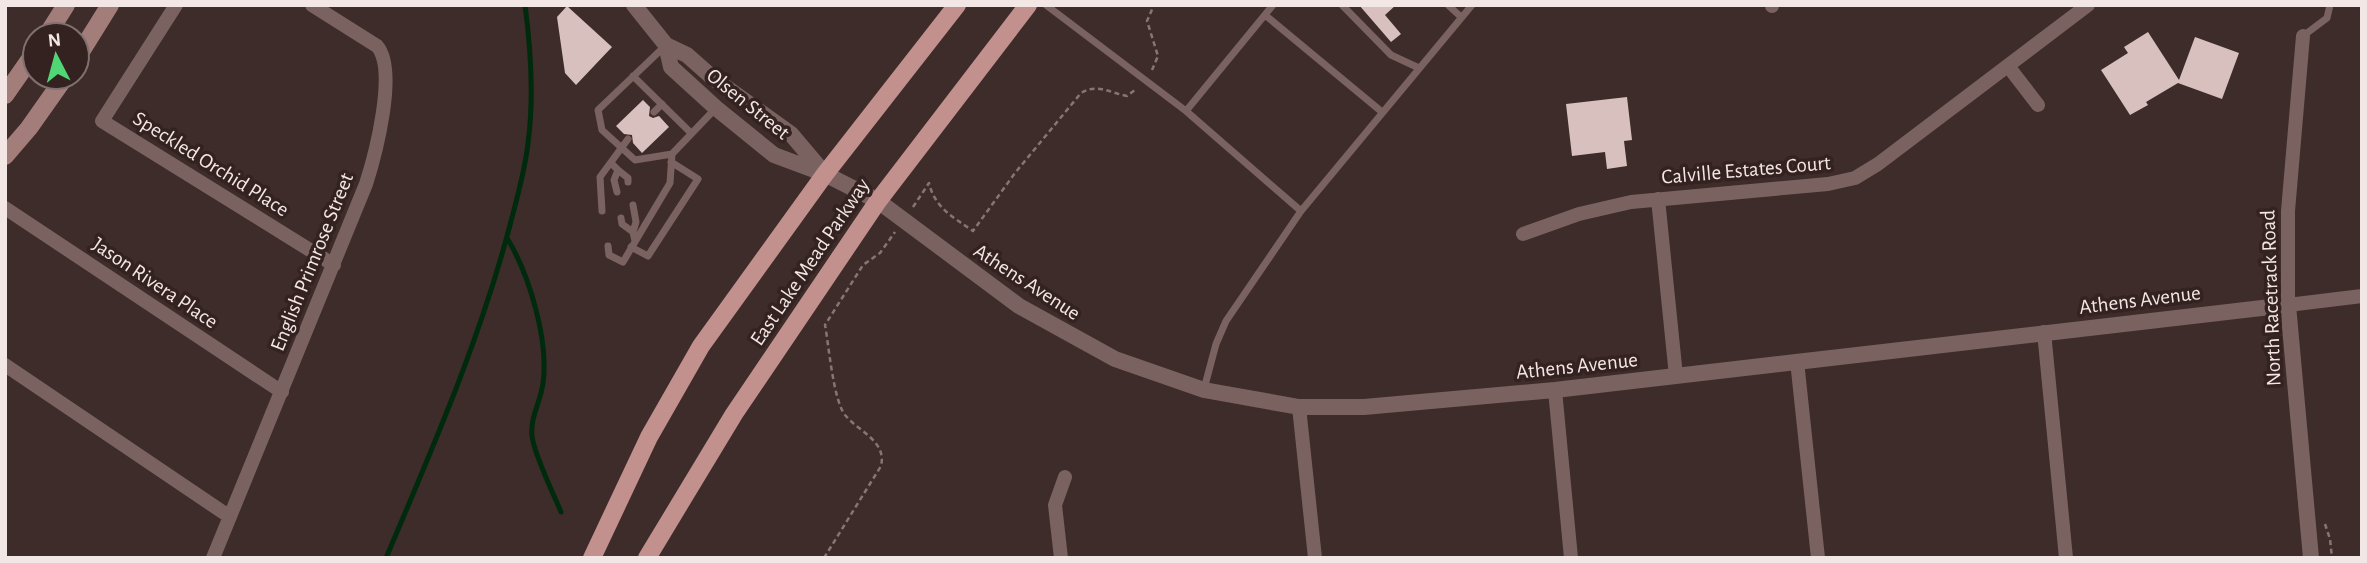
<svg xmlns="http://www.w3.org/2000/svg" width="2367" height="563" viewBox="0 0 2367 563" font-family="'Alegreya Sans',sans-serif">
	<rect width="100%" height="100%" fill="#3e2c2a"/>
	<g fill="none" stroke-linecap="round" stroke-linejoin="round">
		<!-- stream -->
		<path stroke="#002a0d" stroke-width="5" d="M507,238C529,274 549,340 543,383C541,401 530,417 532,436C534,454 553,493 561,512
			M386,558C432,449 480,340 510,225C517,198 525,171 528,143C534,98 531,50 525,5"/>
	</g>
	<!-- building -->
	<path fill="#d8c0be" d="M1359,5H1396L1385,15L1401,34L1391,42Z
		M567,6L612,47L576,85L565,73L557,17Z
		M2148,32L2179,80L2195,37L2239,53L2222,99L2178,83L2146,102L2148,105L2130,115L2101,70L2128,53L2124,47Z
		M1627,97L1632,140L1624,141L1627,166L1607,169L1605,152L1572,156L1566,104Z
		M643,100L650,107L649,116L653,118L659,116L669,127L642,153L633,143L632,135L624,134L616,126Z"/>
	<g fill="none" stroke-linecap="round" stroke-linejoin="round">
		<!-- path -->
		<path stroke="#857674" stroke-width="2.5" stroke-dasharray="5 3.5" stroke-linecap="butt" d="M1152,70L1158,56L1147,21L1154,5
			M913,207L929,183C935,208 953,217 973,231L1015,173L1081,93C1097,83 1110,93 1127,96L1136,89
			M2325,524L2330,539L2332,558
			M824,558L881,466C887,441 859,432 845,415C833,399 829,346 825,325L863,265L880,253L895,232"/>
		<!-- service -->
		<path stroke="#7a6260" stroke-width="7" d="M1046,5L1186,111L1301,211
			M1342,5L1391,55L1419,68
			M1448,5L1461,17
			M1265,15L1382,112
			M2303,36L2327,18L2330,5
			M665,46L598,110L602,130L635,160L672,154L715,109
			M633,76L691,133
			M1186,111L1273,5
			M654,112L662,104
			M611,163L618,170L614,180L617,192
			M618,170L628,178V182
			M633,205L636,222L633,232L635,241
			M602,211L600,177L628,139
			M621,218L622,224L633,232
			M608,246L609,255L623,262L670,183L672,154
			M631,247L648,256L698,179L671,162
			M1204,389L1216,344L1226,321L1301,211L1472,5"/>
		<!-- minor -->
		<path stroke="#7a6260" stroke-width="14" d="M176,5L102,121L334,265
			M1772,5V6
			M2303,36L2288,211V305L2362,296
			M2008,66L2038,105
			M1658,199L1676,376
			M5,208L282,392
			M1523,234L1579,214L1631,202L1828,184L1855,178L1878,164L2088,5
			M2044,332L2066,558
			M1797,361L1818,558
			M5,365L230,517
			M1555,390L1571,558
			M1299,407L1315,558
			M213,558L366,184C375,156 398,70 377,46L312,5
			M1061,558L1055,505L1065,477"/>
		<!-- tertiary -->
		<path stroke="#7a6260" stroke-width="16" d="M634,5L666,45L687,55L713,78L791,134L824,173
			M666,45L671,67L716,108L774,155L825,174L878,201L1019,306L1115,359L1204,390L1299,407H1364L1555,390L2288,305L2311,558"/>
		<!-- secondary -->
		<path stroke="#a37d7a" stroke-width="18" d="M47,35L66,5
			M77,58L110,5
			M5,95L35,52
			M5,156L29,128L65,77"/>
		<!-- primary -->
		<path stroke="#c2918e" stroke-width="18" d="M592,558L649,437L701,346L825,174L957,5
			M647,558L734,414L878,201L1028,5"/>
	</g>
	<g text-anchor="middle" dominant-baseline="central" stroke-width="7" stroke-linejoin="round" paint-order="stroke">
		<!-- street labels -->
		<g font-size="21" fill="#f3e7e6" stroke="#342221">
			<text transform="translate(748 104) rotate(39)">Olsen Street</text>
			<text transform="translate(211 164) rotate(32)">Speckled Orchid Place</text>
			<text transform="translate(1746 170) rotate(-5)">Calville Estates Court</text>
			<text transform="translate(312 262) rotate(-68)">English Primrose Street</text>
			<text transform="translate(810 262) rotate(-56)">East Lake Mead Parkway</text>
			<text transform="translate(1027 282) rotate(33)">Athens Avenue</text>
			<text transform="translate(155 283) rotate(34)">Jason Rivera Place</text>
			<text transform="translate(2271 298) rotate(-92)">North Racetrack Road</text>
			<text transform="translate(2140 300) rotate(-7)">Athens Avenue</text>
			<text transform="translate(1577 366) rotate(-6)">Athens Avenue</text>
		</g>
	</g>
	<!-- border -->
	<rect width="2367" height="563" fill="none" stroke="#f3e7e6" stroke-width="14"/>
	<!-- north arrow -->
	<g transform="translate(56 56) rotate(354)"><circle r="33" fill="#342221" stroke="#807170" stroke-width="2"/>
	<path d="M0-5L12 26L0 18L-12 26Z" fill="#50d674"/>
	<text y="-10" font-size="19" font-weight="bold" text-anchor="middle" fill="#f3e7e6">N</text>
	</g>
</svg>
